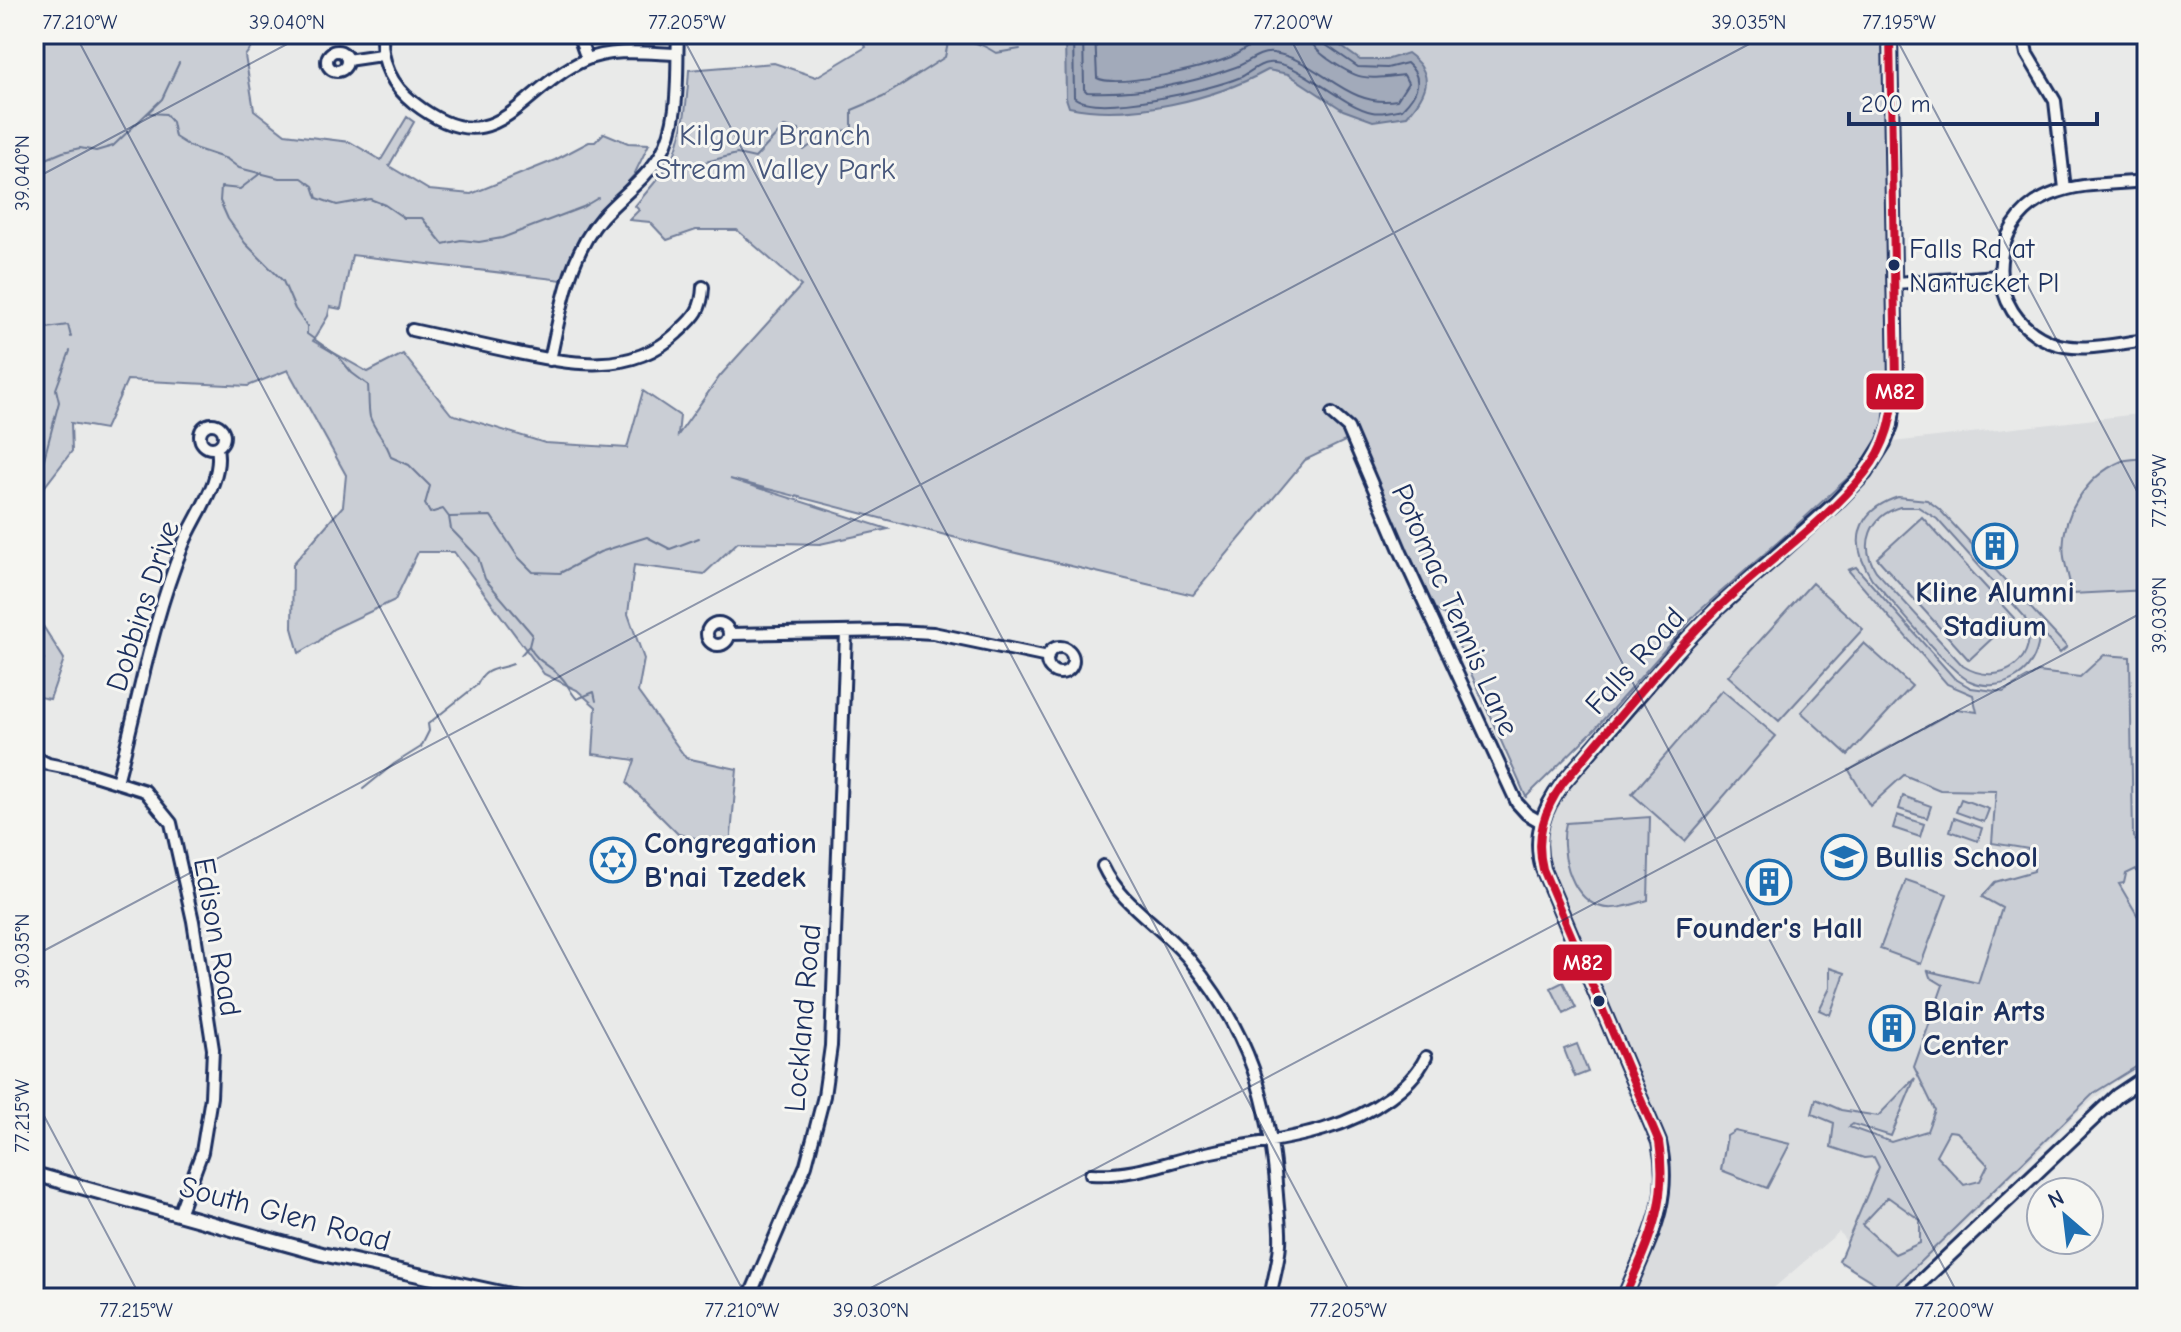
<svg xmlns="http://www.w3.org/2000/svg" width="2181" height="1332" viewBox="0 0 2181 1332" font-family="'Comic Neue',sans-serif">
	<rect width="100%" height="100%" fill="#e9eae9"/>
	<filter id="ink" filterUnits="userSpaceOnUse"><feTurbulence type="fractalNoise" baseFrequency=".0125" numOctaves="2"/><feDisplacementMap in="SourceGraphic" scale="16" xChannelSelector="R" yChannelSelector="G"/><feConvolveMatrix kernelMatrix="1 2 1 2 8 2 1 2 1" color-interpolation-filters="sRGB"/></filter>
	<g filter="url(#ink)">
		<!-- built -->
		<path fill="#dadcde" d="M2147,413V1064L2112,1084L2076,1114L1890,1298L1839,1232L1762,1298H1629L1658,1217L1664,1164L1543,869L1544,812L1682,645L1836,503L1884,443Z"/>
		<!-- green -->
		<path fill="#caced5" stroke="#727e9a" stroke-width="2" fill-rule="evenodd" d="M34,34H261L245,56L254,110L285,134L350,142L381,160L407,117L414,122L389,166L429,190L471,194L555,160L589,142H595L604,133L628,143L649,144L634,175L582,235L562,280L352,255L341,309L330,307L328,316L313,341L368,372L403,354L451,414L545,443L627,448L643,391L680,416L678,435L720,376L801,286L737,230H696L667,240L650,222L629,220L639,210L635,206L671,163C684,133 687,103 689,70L774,63L816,77L866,47L859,34H863L870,44L887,34H1883L1889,379L1887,419L1865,462L1786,535L1697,613L1595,729L1526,797L1445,615L1419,600L1349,439L1305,460L1193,595L999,549L730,479L888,529L820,544L738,542L704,574L634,565L628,614L644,659L638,692L686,758L737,769L730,846L678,834L627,783L635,760L593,754L596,707L577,690L544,674L454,552H418L395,600L333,629L318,642L299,653L292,628L293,564L343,506L346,475L288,370L248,386L127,380L105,429L71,423L72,451L39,494L34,495Z
			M2147,458V590L2072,594C2070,581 2066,569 2064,557C2059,517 2086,476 2122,461C2129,459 2139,459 2147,458Z
			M1898,497L1927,500L1939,509L2067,647L2060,653L2039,630C2040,648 2033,667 2017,677C2003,686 1985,688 1970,681C1950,673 1891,599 1872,579C1849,544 1855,511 1898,497ZM1900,507H1918L1937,519L2024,616C2043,658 2001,690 1963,666L1876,571C1859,545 1870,516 1900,507Z
			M1922,517L2014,618L1969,660L1877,558Z
			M1856,567L1954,678L1971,688L2003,692L2038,672L2080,677L2104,655L2130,657L2133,837L2147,855V895L2136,869L2126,874L2124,883L2119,884L2139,918L2147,919V1060L2094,1093L1889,1292L1839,1261L1879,1167L1874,1157L1864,1158L1831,1147L1834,1123L1812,1114L1816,1099L1841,1110L1878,1116L1915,1078L1891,1136L1853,1124L1849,1127L1891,1142L1927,1131L1935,1110L1914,1067L1943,985L1930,977L1928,971L1978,983L2002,908L1982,897L1995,882L2034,871L2035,850L1992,843L1996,791L1940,790L1904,775L1870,806L1849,770L1957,709L1977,712L1973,695L1947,684L1848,570ZM1949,1131L1957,1132L1988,1165L1980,1181L1964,1185L1936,1155ZM1888,1197L1920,1220V1243L1895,1254L1862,1225Z
			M1812,583L1863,629L1779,721L1728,676Z
			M34,612L64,659L50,699L34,696Z
			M1864,643L1912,686L1848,755L1801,712Z
			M1722,690L1776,736L1685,841L1632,794Z
			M1903,796L1931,806L1927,818L1899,809Z
			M1961,799L1989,809L1984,822L1956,812Z
			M1897,815L1924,824L1920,837L1893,828Z
			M1650,817L1648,900C1634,904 1613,912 1598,906C1569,895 1559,849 1566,823Z
			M1954,818L1982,828L1978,841L1950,831Z
			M1906,880L1947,894L1921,964L1880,949Z
			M1830,968L1845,973L1830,1015L1819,1010L1830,988Z
			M1563,982L1576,1008L1564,1014L1551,988Z
			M1577,1044L1588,1072L1575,1077L1564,1049Z
			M1735,1131L1790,1144L1767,1188L1721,1170L1727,1136Z"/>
		<!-- water -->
		<path fill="#a2aaba" stroke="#6c7995" stroke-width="2" d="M1068,34H1324L1360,60H1386L1407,53C1436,74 1428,92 1407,116L1373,121L1343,110L1288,74L1268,70C1215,99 1129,120 1069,107L1066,98L1065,36Z"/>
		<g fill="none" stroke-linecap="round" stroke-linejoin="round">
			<!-- shore -->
			<path stroke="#516083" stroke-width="2" d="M1073,34L1074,97C1096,117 1213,89 1241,77C1249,73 1258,64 1268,63C1297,59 1339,105 1372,112C1381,114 1393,111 1402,109C1417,94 1425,79 1407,63L1387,68L1358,67L1323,43L1321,34
				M1083,34L1084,89L1087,92C1137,94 1186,85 1233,68C1247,64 1258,51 1273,53C1320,59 1345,109 1397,100L1408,83L1404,75C1366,79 1361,82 1328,59C1318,51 1311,47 1311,34
				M1095,34L1097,78C1119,89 1206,67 1231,57C1242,52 1252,42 1265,41C1275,40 1286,44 1296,45L1299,42L1298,34"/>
			<!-- stream -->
			<path stroke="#6c7995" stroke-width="2" d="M149,113L166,114L172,122L175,137L191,147L227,159L239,168L279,178H302L313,186L317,198L337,205L370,199L385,205L404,218H422L443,244L461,240L479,242L502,238L583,207L598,198
				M34,164L63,152L80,148L96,151L113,146L162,99L179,63
				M262,172L240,189L221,187L220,201L228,219L245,243L283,281L295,309L307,326V334L338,356L352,373L368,385C369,395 368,407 370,417C375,432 387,441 391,457L409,465L430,486L425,504L430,513L443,509L449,517L451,529L478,557L485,579L532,634L529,646C538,664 550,664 562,678C568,684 570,692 577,699L594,692L596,701
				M668,174L678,169L737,154L755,158L784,127L799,130L804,150L823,136L852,129V110L883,97L945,57L948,43C968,39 979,42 996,53L1020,49
				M34,277L39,284L36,293L47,328L68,325L71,337
				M34,478L44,459L59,402L56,389L70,351
				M449,517L491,516L518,557L533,572L560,573L600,552L647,537L670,549L699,538
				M34,650L44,659
				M521,655L528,647
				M363,789L394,764L421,747L429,731L428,724L477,685C486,666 498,670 513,664"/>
			<!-- minor casing -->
			<g stroke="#1b2f5e" stroke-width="16">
				<path id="minor" d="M382,34C381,63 391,85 414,103C497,168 519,88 585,60C613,48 647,53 677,54
					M578,34L587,59
					M2023,34L2027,54L2055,101L2065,189
					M327 61a10 10 0 1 1 20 0a10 10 0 1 1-20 0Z
					M347,60L381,55
					M2147,181C2116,184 2079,182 2050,195C1985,223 1983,314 2050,342C2079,354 2117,343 2147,340
					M1895,283L1999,276
					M412,330C444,337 476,344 508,351C566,363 629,378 677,333C694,317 702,311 703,287
					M550,360C561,311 568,256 602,217C621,196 646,179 661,154C681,119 676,73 678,34
					M1332,414L1348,428L1401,552L1517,803L1527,814L1541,822
					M200 436a12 12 0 1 1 24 0a12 12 0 1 1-24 0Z
					M707 634a11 11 0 1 1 22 0a11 11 0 1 1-22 0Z
					M729,634L895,631L933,633L1048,657
					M1047 660a13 13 0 1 1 26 0a13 13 0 1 1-26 0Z
					M34,757L48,764L78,770L145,791L171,823L193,921L213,1049L211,1097L202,1152L179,1214
					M117,782C138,703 152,621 183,545C195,515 224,480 217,448
					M1103,866C1121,905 1162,926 1189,959C1250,1033 1270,1101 1277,1195C1278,1211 1281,1228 1280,1244C1279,1262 1273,1280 1270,1298
					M1091,1174C1132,1177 1170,1161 1211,1152C1273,1139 1336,1137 1390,1097C1405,1086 1417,1075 1426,1057
					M749,1298L806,1165L824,1096L831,1046L846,632"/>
			</g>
			<!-- major casing -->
			<g stroke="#1b2f5e" stroke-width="18">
				<path id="major" d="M34,1174L322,1254L524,1298
					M1624,1298C1647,1243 1673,1203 1659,1142L1543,869C1533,836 1543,809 1563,783L1682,645L1718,608L1836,503L1865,473L1884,443L1891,425L1896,383L1890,34
					M1904,1298L2117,1096L2147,1076"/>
			</g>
			<!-- minor -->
			<use href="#minor" stroke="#f6f6f2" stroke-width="10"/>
			<!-- major -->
			<use href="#major" stroke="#f6f6f2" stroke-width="12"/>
			<!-- bus-1 casing -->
			<g stroke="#f6f6f2" stroke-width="14">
				<path id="bus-1" d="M1624,1298C1648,1243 1669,1203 1659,1142L1543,869C1535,836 1544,810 1563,783C1613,725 1662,663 1717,609C1763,564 1824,524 1865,473C1888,444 1892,419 1896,383L1890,34"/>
			</g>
			<!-- bus-1 -->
			<use href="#bus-1" stroke="#c8102e" stroke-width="8"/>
		</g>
	</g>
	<!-- ticks -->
	<path fill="none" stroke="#1b2f5e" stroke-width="2" stroke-opacity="0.45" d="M75,34L747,1298M681,34L1353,1298M1288,34L1960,1298M1894,34L2147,510M34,179L306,34M34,956L1768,34M34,1097L141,1298M852,1298L2147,610"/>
	<!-- icons -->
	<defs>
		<g id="building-ring" transform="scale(2.3)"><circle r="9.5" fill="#f6f6f2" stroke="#1f6fb2" stroke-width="1.5"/><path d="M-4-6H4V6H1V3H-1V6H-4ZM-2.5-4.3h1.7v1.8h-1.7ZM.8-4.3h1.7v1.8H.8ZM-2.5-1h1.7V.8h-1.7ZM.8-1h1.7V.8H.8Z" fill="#1f6fb2"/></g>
		<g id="school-ring" transform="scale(2.3)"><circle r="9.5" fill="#f6f6f2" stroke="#1f6fb2" stroke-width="1.5"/><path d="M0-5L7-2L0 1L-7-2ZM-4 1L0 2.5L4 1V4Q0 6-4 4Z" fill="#1f6fb2"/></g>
		<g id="synagogue-ring" transform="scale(2.3)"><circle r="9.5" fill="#f6f6f2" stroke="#1f6fb2" stroke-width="1.5"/><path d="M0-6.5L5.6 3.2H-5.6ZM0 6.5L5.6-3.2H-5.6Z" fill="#1f6fb2"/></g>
	</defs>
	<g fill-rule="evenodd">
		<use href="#building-ring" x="1995" y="546"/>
		<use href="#school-ring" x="1844" y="857"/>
		<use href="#synagogue-ring" x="613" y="860"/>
		<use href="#building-ring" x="1769" y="882"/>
		<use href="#building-ring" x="1892" y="1028"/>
	</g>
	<!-- markers -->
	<g fill="#1b2f5e" stroke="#f6f6f2" stroke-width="3">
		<circle cx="1894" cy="265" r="7"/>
		<circle cx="1599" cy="1001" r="7"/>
	</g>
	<g text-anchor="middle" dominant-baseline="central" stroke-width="6" stroke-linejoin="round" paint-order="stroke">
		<!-- bus labels -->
		<g font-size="28" fill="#1b2f5e" stroke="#f6f6f2" text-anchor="start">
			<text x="1909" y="249">Falls Rd at<tspan x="1909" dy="34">Nantucket Pl</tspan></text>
		</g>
		<!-- park labels -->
		<g font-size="30" fill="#47577c" stroke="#f6f6f2">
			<text x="775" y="135">Kilgour Branch<tspan x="775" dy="34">Stream Valley Park</tspan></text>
		</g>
		<!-- poi labels -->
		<g font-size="30" font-weight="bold" fill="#1b2f5e" stroke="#f6f6f2" text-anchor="start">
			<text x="1995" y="592" text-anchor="middle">Kline Alumni<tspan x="1995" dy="34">Stadium</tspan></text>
			<text x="644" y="843">Congregation<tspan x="644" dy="34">B'nai Tzedek</tspan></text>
			<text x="1875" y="857">Bullis School</text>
			<text x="1769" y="928" text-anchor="middle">Founder's Hall</text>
			<text x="1923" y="1011">Blair Arts<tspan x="1923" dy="34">Center</tspan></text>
		</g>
		<!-- street labels -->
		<g font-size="30" fill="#1b2f5e" stroke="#f6f6f2">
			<text transform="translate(143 606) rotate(-72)">Dobbins Drive</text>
			<text transform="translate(1455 610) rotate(66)">Potomac Tennis Lane</text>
			<text transform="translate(1635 661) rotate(-48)">Falls Road</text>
			<text transform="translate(217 937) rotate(80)">Edison Road</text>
			<text transform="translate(803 1018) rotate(-85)">Lockland Road</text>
			<text transform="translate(285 1214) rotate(15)">South Glen Road</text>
		</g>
	</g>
	<g stroke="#f6f6f2" stroke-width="3">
		<rect x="1865" y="372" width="60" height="39" rx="8" fill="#c8102e"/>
		<rect x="1552" y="943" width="61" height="39" rx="8" fill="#c8102e"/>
	</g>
	<g font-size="22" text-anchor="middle" font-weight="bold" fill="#fff">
		<text x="1895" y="399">M82</text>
		<text x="1583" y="970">M82</text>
	</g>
	<!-- margin -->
	<rect width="2181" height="1332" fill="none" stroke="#f6f6f2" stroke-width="88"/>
	<!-- north arrow -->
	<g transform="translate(2065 1216) rotate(332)"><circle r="38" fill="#f6f6f2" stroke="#9ea6b7" stroke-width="2"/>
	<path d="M0-6L14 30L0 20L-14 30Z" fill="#1f6fb2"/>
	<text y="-12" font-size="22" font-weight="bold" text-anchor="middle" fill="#1b2f5e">N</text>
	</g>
	<!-- scale -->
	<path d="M1849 112v12h248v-12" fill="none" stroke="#1b2f5e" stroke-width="4"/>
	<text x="1861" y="112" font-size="24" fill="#1b2f5e" stroke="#f6f6f2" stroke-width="6" paint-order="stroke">200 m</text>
	<rect x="44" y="44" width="2093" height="1244" fill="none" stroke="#1b2f5e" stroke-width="3"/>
	<g font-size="20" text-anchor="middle" fill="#1b2f5e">
		<text x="80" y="29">77.210°W</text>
		<text x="287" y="29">39.040°N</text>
		<text x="687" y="29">77.205°W</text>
		<text x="1293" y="29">77.200°W</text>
		<text x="1749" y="29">39.035°N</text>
		<text x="1899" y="29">77.195°W</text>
		<text transform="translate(22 173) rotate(-90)" y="7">39.040°N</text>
		<text transform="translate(2159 491) rotate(-90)" y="7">77.195°W</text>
		<text transform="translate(2159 615) rotate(-90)" y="7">39.030°N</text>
		<text transform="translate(22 951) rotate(-90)" y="7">39.035°N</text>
		<text transform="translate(22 1116) rotate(-90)" y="7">77.215°W</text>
		<text x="136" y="1317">77.215°W</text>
		<text x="742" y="1317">77.210°W</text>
		<text x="871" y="1317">39.030°N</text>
		<text x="1348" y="1317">77.205°W</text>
		<text x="1954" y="1317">77.200°W</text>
	</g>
</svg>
